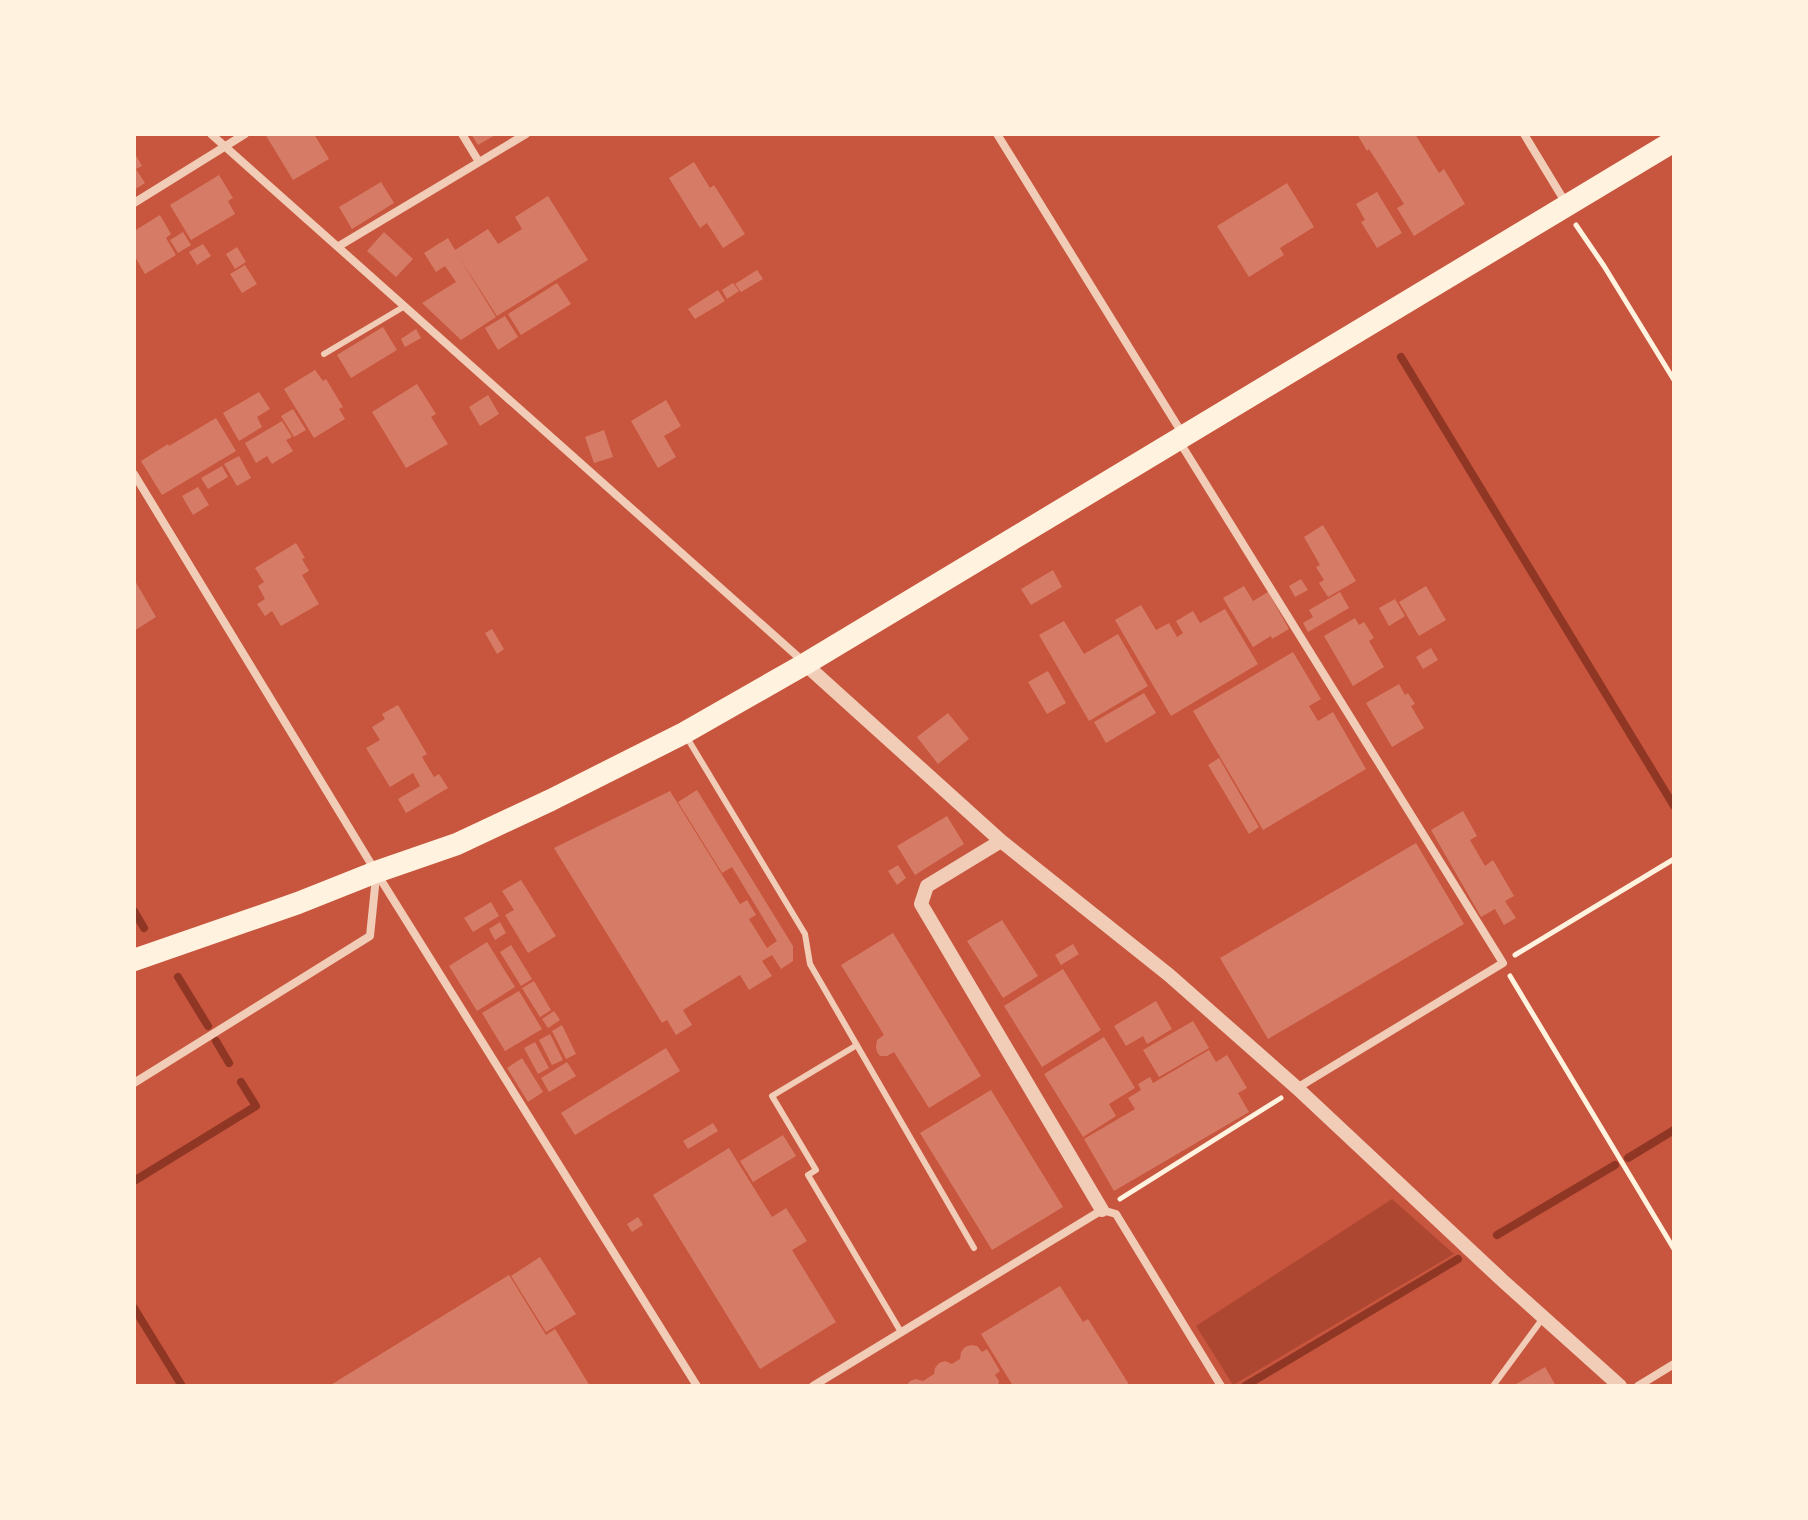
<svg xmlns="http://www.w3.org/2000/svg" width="1808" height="1520" viewBox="0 0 1808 1520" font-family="'PT Sans',sans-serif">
	<rect width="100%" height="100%" fill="#c8553d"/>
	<!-- green -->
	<path fill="#ae4732" d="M1392,1199L1454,1254L1233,1385L1196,1326Z"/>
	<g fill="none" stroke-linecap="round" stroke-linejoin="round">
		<!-- stream -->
		<path stroke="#8f3625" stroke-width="8" d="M1401,357L1674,806
			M134,911L144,928
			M178,977L208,1026
			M216,1041L229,1063
			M1628,1158L1674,1130
			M134,1181L256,1106L241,1082
			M1497,1235L1615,1165
			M134,1308L182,1386
			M1245,1386L1458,1259"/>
	</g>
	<!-- building -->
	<path fill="#d67c66" d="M265,134H314L329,159L293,180Z
		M471,134H497L478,145Z
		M1357,134H1415L1439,173L1444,169L1465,204L1414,236L1397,208L1404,204L1369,149L1367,151Z
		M134,152L142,166L136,169L145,183L134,190Z
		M694,162L710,188L714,185L745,234L723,248L707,223L700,228L669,178Z
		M219,175L233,198L228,201L235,214L191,240L170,205Z
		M381,182L394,203L352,229L339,207Z
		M1287,183L1314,227L1280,248L1284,255L1249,277L1217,226Z
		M1377,192L1402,233L1377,248L1361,222L1365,220L1356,204Z
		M548,196L588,260L497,316L457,254L496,317L461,340L422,303L456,282L445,266L436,272L424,253L448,238L455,250L488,229L498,244L522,229L515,217Z
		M160,215L171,234L166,238L176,255L145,274L134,255V231Z
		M183,232L191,245L178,253L170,240Z
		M384,232L413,259L396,277L367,251Z
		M203,244L211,256L197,265L189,252Z
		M237,247L246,262L235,269L226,254Z
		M245,265L257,284L242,293L230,274Z
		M757,270L763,279L741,292L735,284Z
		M557,283L571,304L521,335L508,314Z
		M733,283L739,291L727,299L722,290Z
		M718,290L725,301L695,319L688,309Z
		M505,316L518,337L498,350L485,328Z
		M383,327L397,350L351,378L337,355Z
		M416,329L421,338L405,347L401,339Z
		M315,370L323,381L326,379L343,407L339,409L345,419L314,438L284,389Z
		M417,384L436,414L431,417L448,444L406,468L372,412Z
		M259,392L270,409L257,417L262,427L239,441L223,413Z
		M488,395L499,414L480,426L469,407Z
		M666,400L681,426L664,436L676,457L658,468L631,421Z
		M293,409L306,430L294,437L281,416Z
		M216,418L236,451L162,495L141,461L168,444L169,446Z
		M282,421L292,437L286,440L293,451L272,464L267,456L256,463L245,443Z
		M604,430L613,457L594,463L585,437Z
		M239,456L251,478L237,486L224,464Z
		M222,466L228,477L208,489L201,478Z
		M198,487L209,505L193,515L182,496Z
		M1323,525L1356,581L1328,597L1319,583L1324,580L1316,567L1320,565L1304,537Z
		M296,543L305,558L302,559L309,571L302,575L319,604L281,626L272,611L265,616L257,604L265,599L258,586L264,582L255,568Z
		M1053,570L1062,587L1031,605L1021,589Z
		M134,579L156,617L134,631Z
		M1301,579L1308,590L1295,597L1289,586Z
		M1244,586L1253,601L1268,592L1289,629L1272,639L1271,636L1253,647L1223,598Z
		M1426,586L1446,620L1419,636L1399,602Z
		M1340,592L1349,608L1308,632L1303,623L1313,617L1309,610Z
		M1395,599L1405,616L1389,626L1379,608Z
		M1141,605L1156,630L1169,623L1177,637L1183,633L1176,621L1193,611L1200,623L1225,609L1258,664L1171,716L1115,620Z
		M1355,618L1359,625L1364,622L1374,638L1369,641L1384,667L1353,686L1324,636Z
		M1064,621L1084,654L1118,634L1148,686L1089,721L1039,635Z
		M492,629L504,649L497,654L485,633Z
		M1431,648L1438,660L1423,669L1416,657Z
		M1293,652L1321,699L1309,706L1318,721L1333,712L1366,769L1263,830L1193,711Z
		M1048,671L1066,703L1047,714L1028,682Z
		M1399,684L1405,695L1408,693L1415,704L1411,706L1424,728L1392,747L1366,703Z
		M1144,693L1156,713L1106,743L1094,722Z
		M398,705L427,754L422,757L434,777L439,774L448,788L406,813L398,799L420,786L413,773L390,787L366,748L380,740L372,727L385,719L382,714Z
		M948,713L969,739L938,764L917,737Z
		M1219,758L1259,827L1249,834L1208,765Z
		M697,790L793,946V961L781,969L772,955L762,961L772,976L749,990L740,975L683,1010L692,1025L676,1035L667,1020L662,1023L554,848L670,791L740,904L747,900L756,915L749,919L767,948L777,941L732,867L722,873L678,802Z
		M1463,811L1477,836L1470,840L1485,866L1493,860L1514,896L1505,901L1516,918L1504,925L1495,909L1481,917L1431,830Z
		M947,816L964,844L915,875L897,846Z
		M1416,843L1464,924L1268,1039L1220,958Z
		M898,865L906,878L897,885L888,871Z
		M521,880L556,936L528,953L505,915L514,910L502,891Z
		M491,902L499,916L473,932L464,918Z
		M1002,920L1038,976L1003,998L967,941Z
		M500,922L506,933L495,940L489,929Z
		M893,933L981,1076L929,1108L894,1052L887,1056H880L877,1052L876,1047L877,1040L884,1035L841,965Z
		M487,942L515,987L477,1011L449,966Z
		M1073,944L1079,954L1061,965L1055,955Z
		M511,945L532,979L521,986L500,952Z
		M1063,969L1101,1030L1042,1067L1004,1006Z
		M534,981L551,1010L540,1017L522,988Z
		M519,991L542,1029L505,1051L482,1013Z
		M1156,1001L1172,1029L1147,1044L1143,1036L1126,1046L1114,1026Z
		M554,1011L560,1020L548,1028L542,1019Z
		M1193,1021L1209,1048L1159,1077L1143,1050Z
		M562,1025L576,1054L566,1059L552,1031Z
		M550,1034L563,1060L552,1065L539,1040Z
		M1104,1037L1135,1088L1109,1104L1116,1116L1083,1137L1044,1074Z
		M535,1042L549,1068L538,1074L524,1048Z
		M666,1048L680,1071L575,1135L561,1113Z
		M1209,1050L1216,1062L1227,1055L1247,1088L1238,1093L1249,1112L1114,1191L1084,1139L1135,1109L1128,1098L1141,1090L1138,1084L1150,1077L1153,1083Z
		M522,1058L543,1092L528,1102L507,1068Z
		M567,1062L576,1076L549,1092L541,1078Z
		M991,1090L1063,1207L992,1250L920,1133Z
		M713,1123L718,1131L688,1149L683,1141Z
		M783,1135L796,1156L753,1182L740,1161Z
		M729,1148L772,1217L786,1208L807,1241L792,1250L836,1322L760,1369L653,1195Z
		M638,1217L643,1225L632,1232L627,1224Z
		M540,1257L576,1314L546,1332L511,1276Z
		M509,1275L546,1335L555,1329L590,1386H329Z
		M1060,1286L1083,1322L1088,1319L1130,1386H1013L981,1334Z
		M971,1345L977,1346L982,1352L987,1349L1000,1371L995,1375L999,1381L998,1386H906L910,1381L916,1379L923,1381L934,1374L935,1368L939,1363L945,1361L952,1364L960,1359L961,1352L965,1347Z
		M1545,1367L1556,1386H1517L1516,1384Z"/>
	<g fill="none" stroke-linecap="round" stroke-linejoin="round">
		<!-- path -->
		<path stroke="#fff3e0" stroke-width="5" d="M1576,225L1604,266L1674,380
			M1515,955L1674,859
			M1510,976L1674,1249
			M1120,1199L1281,1098"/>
		<!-- service -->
		<path stroke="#f1ccb7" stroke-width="6" d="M324,354L405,306
			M686,736L805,934L810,964L974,1248
			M857,1045L772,1096L816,1170L808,1175L901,1332
			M1493,1386L1543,1318"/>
		<!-- minor -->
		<path stroke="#f1ccb7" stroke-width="8" d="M211,134L805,663
			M462,134L479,162
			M997,134L1182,433
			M1524,134L1567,205
			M134,203L245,134
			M339,246L526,134
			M1179,441L1503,963L1297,1088
			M134,474L376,872L697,1386
			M134,1083L370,936L376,877
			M813,1386L1102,1210L1116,1214L1221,1386
			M1638,1386L1674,1364"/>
		<!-- tertiary -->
		<path stroke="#f1ccb7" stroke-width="14" d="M805,664L1001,841L1169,975L1297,1088L1503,1281L1620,1386
			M1001,841L927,886L921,904L1102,1210"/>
		<!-- trunk -->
		<path stroke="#fff3e0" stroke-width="22" d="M134,960L298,903L376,872L457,844L551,800L684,733L805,664L1674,141"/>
	</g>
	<!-- border -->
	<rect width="1808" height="1520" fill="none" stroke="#fff3e0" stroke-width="272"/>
</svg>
